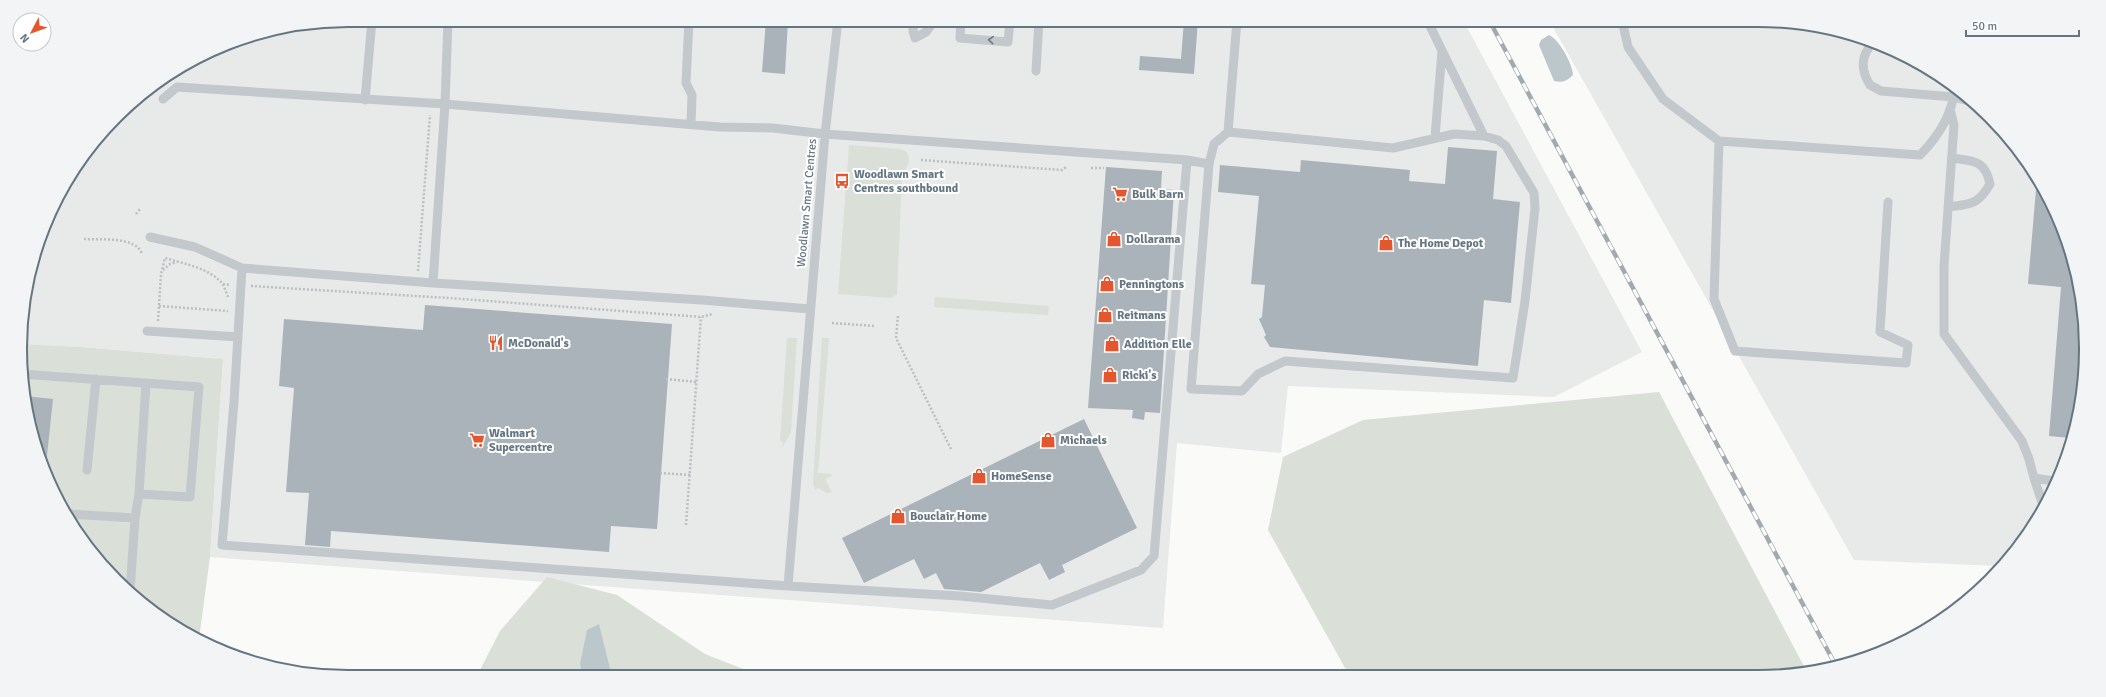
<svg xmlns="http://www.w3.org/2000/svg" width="2106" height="697" viewBox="0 0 2106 697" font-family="Signika,sans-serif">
	<rect width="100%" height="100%" fill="#fafaf8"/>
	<!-- built -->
	<path fill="#e8e9e9" d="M349,20H1463L1642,352L1554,397L1288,386L1281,453L1177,443L1163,628L210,557L223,359L81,347L22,344L23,306L54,203L88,148L132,102L223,45L285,26Z
		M1549,20H1757L1822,26L1883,45L1940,75L1990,116L2031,166L2061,223L2080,285L2086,349L2080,413L2042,513L1998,566L1854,560Z"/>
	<!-- green -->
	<path fill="#dadfd7" d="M849,145L900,149L907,152C912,162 907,166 902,175L897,294L891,298L838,294Z
		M935,297L1049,306L1048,315L934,307Z
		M787,338H797L791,432L782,448L783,442L780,441Z
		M822,338H829L818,473L831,474L832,476L825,479L832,492L827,493L818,488L815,490L813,483Z
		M22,344L81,347L223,359L210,557L199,639L166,622L116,581L75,531L31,433L21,370Z
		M1659,392L1807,672L1801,674L1349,675L1268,530L1283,457L1363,420Z
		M547,577L617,595L705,654L761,676H612L599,625L580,664L582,677H474L479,672L500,631Z"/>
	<!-- water -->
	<path fill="#bbc7cb" d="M1549,35C1559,39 1573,65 1573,75C1567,81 1563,83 1554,81L1539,45L1541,40Z
		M599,624L612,676L582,677L580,664L587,630Z"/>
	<!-- building -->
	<path fill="#aab3b9" d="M766,20H788L785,74L762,72Z
		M1184,20H1198L1194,74L1139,70L1140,56L1181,59Z
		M1448,147L1497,151L1493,199L1520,202L1511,303L1484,300L1478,366L1270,347L1264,337L1266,335L1259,319L1262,317L1265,285L1251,284L1259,196L1218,192L1220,165L1300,172L1301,160L1410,170L1409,181L1445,184Z
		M1106,167L1162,171L1161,189L1174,190L1160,413L1145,412L1144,420L1132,418L1133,410L1088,408Z
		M2037,177L2061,223L2080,285L2086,349L2080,413L2070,438L2049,436L2061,287L2028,284Z
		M425,305L672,324L657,529L611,526L609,552L331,531L330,547L305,545L309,493L286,492L294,388L279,386L284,319L423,330Z
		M25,396L53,399L46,465L31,433Z
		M1084,419L1137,528L1062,565L1065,572L1049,580L1040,563L981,592L944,589L936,573L924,579L914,559L864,583L842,538Z"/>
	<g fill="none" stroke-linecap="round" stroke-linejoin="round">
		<!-- path -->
		<path stroke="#bbbfc2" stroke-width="2.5" stroke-dasharray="2 2" stroke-linecap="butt" d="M921,160L1062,170L1066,167
			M1091,168H1104
			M136,214L140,209
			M84,239C101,240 136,236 142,254
			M163,270L170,264L177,262
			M418,271L430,115
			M223,284L228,297
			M251,286L449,298L701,317L713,314
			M159,306L228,311
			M898,316L896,338L951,449
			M158,321L161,274L165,258C185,264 209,268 223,284L230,285
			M832,323L875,326
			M666,379L697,382
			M660,473L690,475
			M686,525L701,317"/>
		<!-- lane -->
		<path stroke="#c3c8cc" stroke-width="9" d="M689,20L686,83L692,95L691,124
			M838,20L825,134L788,586L960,596L1052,605L1141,570L1154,556L1187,160
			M914,20L913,31L915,38L926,32L935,20
			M961,20L960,38L1008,42L1010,20
			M1427,20L1484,136
			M1622,20L1628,47L1663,99L1719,141L1920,155C1938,137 1952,115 1955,88
			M1873,42C1861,56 1860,69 1870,85L1881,91L1954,97L1972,102
			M1036,71L1039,20
			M163,99L177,87L445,104L448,20
			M365,100L372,20
			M1950,109L1954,125L1944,266V334L2022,441L2029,459L2034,478L2054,481
			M1228,132L1393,148L1454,134L1484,136L1498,140L1506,146L1534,193L1535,208L1525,301L1513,378L1285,361L1258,374L1242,391L1191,389L1209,164L1214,144Z
			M1228,132L1237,20
			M1435,137L1442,51
			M1719,141L1714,299L1735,351L1906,363L1908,345L1880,332L1888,202
			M1948,207C1971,204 1978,205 1990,184C1985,160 1974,161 1952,158
			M150,237L195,247L242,268L433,283
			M242,268L234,402L222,545L788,586
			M810,309L702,300L433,283L445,104L720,127L773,128L825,134L1187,160L1209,164
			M147,331L238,337
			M21,374L199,387L190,497L139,494L146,383
			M87,470L96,379
			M2034,478L2044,508
			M68,514L135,518L130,592
			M135,518L139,494"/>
		<!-- rail casing -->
		<g stroke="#a2aab0" stroke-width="4.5">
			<path id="rail" d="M1489,20L1835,664"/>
		</g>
		<!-- rail -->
		<use href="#rail" stroke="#fff" stroke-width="3" stroke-dasharray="9" stroke-linecap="butt"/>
	</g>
	<!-- one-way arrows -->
	<defs><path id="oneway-chevron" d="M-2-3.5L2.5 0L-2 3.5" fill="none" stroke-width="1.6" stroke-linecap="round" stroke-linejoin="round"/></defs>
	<use stroke="#6a7a87" href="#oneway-chevron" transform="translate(991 40) rotate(-175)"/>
	<!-- icons -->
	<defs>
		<g id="bus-bare" transform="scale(1.2)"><path d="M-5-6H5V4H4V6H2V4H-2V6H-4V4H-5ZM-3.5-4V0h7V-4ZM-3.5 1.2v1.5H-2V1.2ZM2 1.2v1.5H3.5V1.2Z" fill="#e4572e" stroke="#fff" stroke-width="2.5" paint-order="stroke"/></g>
		<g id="supermarket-bare" transform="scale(1.2)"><path d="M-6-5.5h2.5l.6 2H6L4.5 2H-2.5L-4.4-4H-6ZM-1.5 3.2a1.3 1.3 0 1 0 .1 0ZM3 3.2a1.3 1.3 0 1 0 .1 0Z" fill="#e4572e" stroke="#fff" stroke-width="2.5" paint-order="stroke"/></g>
		<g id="shop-bare" transform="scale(1.2)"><path d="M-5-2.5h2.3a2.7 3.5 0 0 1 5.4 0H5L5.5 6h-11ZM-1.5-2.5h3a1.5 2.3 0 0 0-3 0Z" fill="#e4572e" stroke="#fff" stroke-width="2.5" paint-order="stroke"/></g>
		<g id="restaurant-bare" transform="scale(1.2)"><path d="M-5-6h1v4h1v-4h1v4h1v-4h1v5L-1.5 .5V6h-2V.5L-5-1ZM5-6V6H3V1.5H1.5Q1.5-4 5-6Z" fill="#e4572e" stroke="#fff" stroke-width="2.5" paint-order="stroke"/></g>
	</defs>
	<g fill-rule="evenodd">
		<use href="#bus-bare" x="842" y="181"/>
		<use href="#supermarket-bare" x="1120" y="194"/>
		<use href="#shop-bare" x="1114" y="239"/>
		<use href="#shop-bare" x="1386" y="243"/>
		<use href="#shop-bare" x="1107" y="284"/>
		<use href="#shop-bare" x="1105" y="315"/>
		<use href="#restaurant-bare" x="496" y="343"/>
		<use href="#shop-bare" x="1112" y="344"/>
		<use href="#shop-bare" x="1110" y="375"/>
		<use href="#supermarket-bare" x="477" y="440"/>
		<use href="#shop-bare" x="1048" y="440"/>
		<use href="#shop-bare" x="979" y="476"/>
		<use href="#shop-bare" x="898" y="516"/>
	</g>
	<g text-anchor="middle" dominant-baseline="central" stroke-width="4" stroke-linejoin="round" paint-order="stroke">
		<!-- poi labels -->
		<g font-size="12" font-weight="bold" fill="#657683" stroke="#fff" text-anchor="start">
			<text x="854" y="174">Woodlawn Smart<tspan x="854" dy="14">Centres southbound</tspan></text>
			<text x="1132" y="194">Bulk Barn</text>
			<text x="1126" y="239">Dollarama</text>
			<text x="1398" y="243">The Home Depot</text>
			<text x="1119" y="284">Penningtons</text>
			<text x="1117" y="315">Reitmans</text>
			<text x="508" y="343">McDonald's</text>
			<text x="1124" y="344">Addition Elle</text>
			<text x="1122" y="375">Ricki's</text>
			<text x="489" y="433">Walmart<tspan x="489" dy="14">Supercentre</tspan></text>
			<text x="1060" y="440">Michaels</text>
			<text x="991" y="476">HomeSense</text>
			<text x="910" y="516">Bouclair Home</text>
		</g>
		<!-- street labels -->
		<g font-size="12" fill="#657683" stroke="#fff">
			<text transform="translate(807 203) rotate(-85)">Woodlawn Smart Centres</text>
		</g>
	</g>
	<!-- crop -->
	<path d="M0 0H2106V697H0ZM348 27H1758A321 321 0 0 1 2079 348V349A321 321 0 0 1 1758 670H348A321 321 0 0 1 27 349V348A321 321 0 0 1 348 27Z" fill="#f3f4f5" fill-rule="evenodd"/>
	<path fill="none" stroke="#657683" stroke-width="2" d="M348 27H1758A321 321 0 0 1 2079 348V349A321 321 0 0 1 1758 670H348A321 321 0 0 1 27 349V348A321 321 0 0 1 348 27Z"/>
	<!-- north arrow -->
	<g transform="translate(32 32) rotate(229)"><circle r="19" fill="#ffffff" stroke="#c1c8cd"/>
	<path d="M0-3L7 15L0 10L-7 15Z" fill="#e4572e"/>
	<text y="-6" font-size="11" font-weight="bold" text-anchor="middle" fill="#657683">N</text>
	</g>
	<!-- scale -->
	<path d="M1966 30v6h113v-6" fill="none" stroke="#657683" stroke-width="2"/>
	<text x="1972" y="30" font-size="12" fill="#657683" stroke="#ffffff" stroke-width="3" paint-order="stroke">50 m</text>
</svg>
